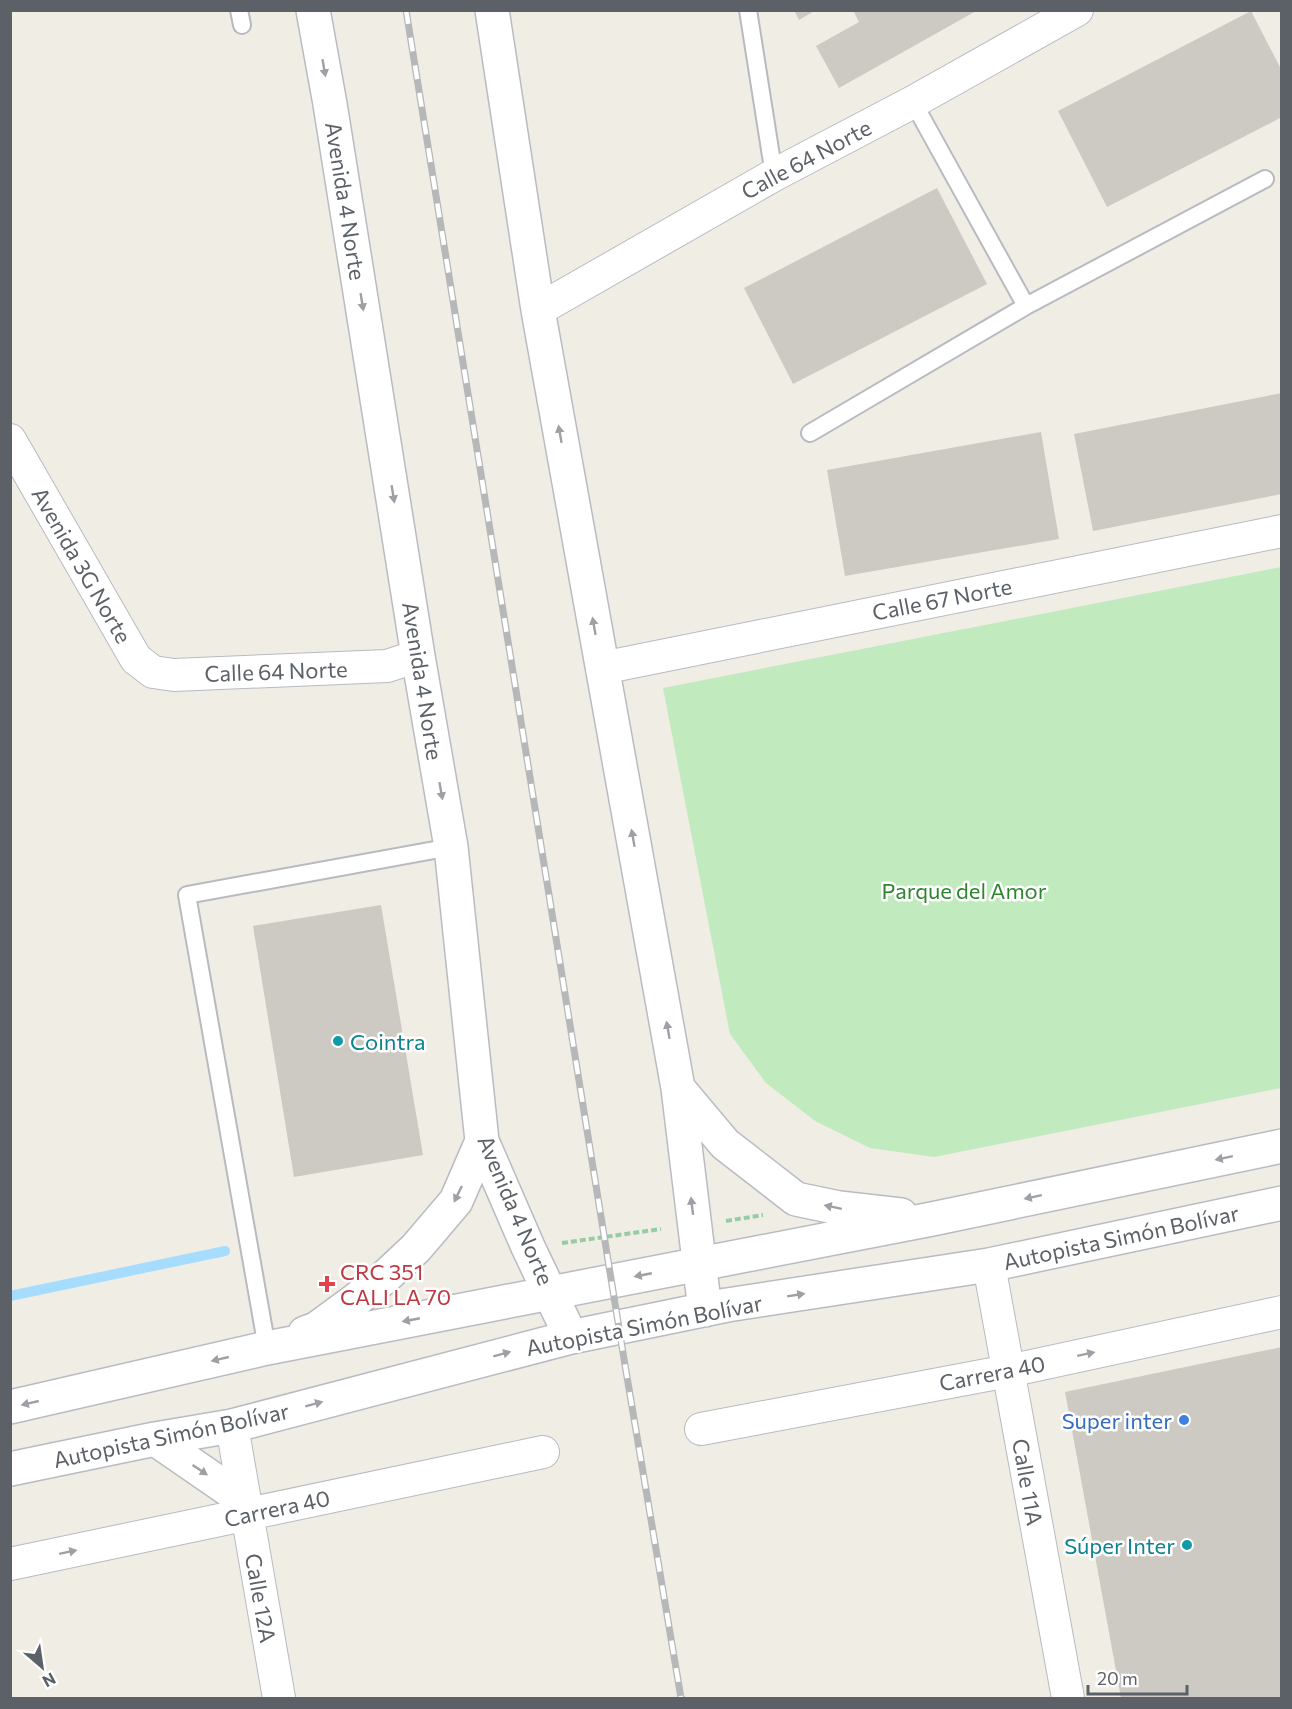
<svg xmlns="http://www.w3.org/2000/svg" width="1292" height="1709" viewBox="0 0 1292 1709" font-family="Commissioner,sans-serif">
	<rect width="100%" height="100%" fill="#f0ede5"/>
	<!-- green -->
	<path fill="#c1eabf" d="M1281,567V1088L934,1157L870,1148L815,1121L766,1083L730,1034L663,688Z"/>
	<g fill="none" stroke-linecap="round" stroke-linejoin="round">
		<!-- stream -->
		<path stroke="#a6ddff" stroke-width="10" d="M10,1296L225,1251"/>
	</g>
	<!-- building -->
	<path fill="#cdcac3" d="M794,10H816L799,20Z
		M853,10H978L839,88L816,46L859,22Z
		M1251,11L1282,71V117L1107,207L1058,111Z
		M937,188L987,284L793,384L744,288Z
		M1282,393V494L1093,531L1074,434Z
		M1041,432L1059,539L845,576L827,470Z
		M381,905L423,1155L294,1177L253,926Z
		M1282,1347V1698H1121L1065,1392Z"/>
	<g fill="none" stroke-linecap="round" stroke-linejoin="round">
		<!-- service casing -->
		<g stroke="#b7bbc0" stroke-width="20">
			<path id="service" d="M239,10L242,25
				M748,10L774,175
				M1026,306L1265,179
				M810,433L1026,306L913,102
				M267,1348L187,895L451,847"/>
		</g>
		<!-- minor casing -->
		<g stroke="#b7bbc0" stroke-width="34">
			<path id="minor" d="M538,310L774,175L913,102L1077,10
				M10,440L136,659L153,672L174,675L387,666L418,656
				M602,668L1282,531
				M989,1265L1068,1698
				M232,1426L279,1698
				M701,1429L1008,1371L1282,1312
				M10,1564L543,1452"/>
		</g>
		<!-- secondary casing -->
		<g stroke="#b8bcc2" stroke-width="36">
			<path id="secondary" d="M313,10L330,104L418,656L451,847L482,1141L528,1247L571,1337
				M492,10L538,310L678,1088L705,1310
				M678,1088L725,1144L796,1199L839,1208L901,1215
				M305,1333L316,1329L353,1302L384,1278L416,1248L456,1201L482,1141
				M10,1407L267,1348L932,1219L1282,1146
				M155,1439L245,1501
				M10,1469L155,1439L232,1426L571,1337L727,1305L989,1265L1282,1203"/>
		</g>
		<!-- path -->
		<path stroke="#97cca3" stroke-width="4" stroke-dasharray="6 3" stroke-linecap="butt" d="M726,1221L763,1215
			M562,1243L661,1229"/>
		<!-- service -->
		<use href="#service" stroke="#fff" stroke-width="16"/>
		<!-- minor -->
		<use href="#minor" stroke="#fff" stroke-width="32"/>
		<!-- secondary -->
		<use href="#secondary" stroke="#fff" stroke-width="33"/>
		<!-- rail casing -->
		<g stroke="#b6b7b8" stroke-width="7">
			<path id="rail" d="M406,10L624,1359L681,1698"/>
		</g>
		<!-- rail -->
		<use href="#rail" stroke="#fff" stroke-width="4.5" stroke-dasharray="14" stroke-linecap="butt"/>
	</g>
	<!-- one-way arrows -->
	<defs><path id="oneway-solid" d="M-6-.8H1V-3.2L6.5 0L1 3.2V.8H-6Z" transform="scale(1.5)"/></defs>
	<g fill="#9da0a4">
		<use href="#oneway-solid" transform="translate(324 68) rotate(80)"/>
		<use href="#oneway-solid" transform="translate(362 302) rotate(81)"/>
		<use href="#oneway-solid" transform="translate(560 434) rotate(-100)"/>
		<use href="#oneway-solid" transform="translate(393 494) rotate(81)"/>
		<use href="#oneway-solid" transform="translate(594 626) rotate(-100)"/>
		<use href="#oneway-solid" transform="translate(441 791) rotate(80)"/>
		<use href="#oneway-solid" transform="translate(633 838) rotate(-100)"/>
		<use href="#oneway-solid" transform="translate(668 1030) rotate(-100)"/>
		<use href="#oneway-solid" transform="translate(1224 1158) rotate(168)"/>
		<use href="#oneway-solid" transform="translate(458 1194) rotate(116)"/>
		<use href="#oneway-solid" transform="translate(1033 1197) rotate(168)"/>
		<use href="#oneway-solid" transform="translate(692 1206) rotate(-97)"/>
		<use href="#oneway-solid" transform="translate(833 1207) rotate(-168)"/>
		<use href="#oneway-solid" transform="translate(643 1275) rotate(169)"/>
		<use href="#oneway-solid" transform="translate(796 1295) rotate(-9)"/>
		<use href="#oneway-solid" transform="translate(411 1320) rotate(169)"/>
		<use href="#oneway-solid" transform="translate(502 1354) rotate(-15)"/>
		<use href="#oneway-solid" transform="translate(1086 1354) rotate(-12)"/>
		<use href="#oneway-solid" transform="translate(220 1359) rotate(167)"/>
		<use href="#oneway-solid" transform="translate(30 1403) rotate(167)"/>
		<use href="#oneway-solid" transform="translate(314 1404) rotate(-15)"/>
		<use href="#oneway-solid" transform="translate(200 1470) rotate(34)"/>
		<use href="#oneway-solid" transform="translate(68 1552) rotate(-12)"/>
	</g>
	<!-- markers -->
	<g fill="#0f9aa8" stroke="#fff" stroke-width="2">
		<circle cx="338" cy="1041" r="6"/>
		<circle cx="1187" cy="1545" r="6"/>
	</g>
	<path fill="#e0444e" stroke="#fff" stroke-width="2" d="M324 1275h6v6h6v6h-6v6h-6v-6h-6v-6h6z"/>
	<circle fill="#3f7fe0" stroke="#fff" stroke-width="2" cx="1184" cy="1420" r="6"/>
	<g text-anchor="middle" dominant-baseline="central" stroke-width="5" stroke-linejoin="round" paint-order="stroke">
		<!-- street labels -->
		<g font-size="22" fill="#5c6167" stroke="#fff">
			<text transform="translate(806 159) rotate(-28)">Calle 64 Norte</text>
			<text transform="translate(346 201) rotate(81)">Avenida 4 Norte</text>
			<text transform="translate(82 565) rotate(60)">Avenida 3G Norte</text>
			<text transform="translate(942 599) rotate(-11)">Calle 67 Norte</text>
			<text transform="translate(276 671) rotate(-2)">Calle 64 Norte</text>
			<text transform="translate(423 681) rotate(81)">Avenida 4 Norte</text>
			<text transform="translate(516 1210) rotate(67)">Avenida 4 Norte</text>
			<text transform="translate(1121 1237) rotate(-12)">Autopista Simón Bolívar</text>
			<text transform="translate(644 1325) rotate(-11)">Autopista Simón Bolívar</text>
			<text transform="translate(992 1373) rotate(-11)">Carrera 40</text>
			<text transform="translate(171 1435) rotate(-12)">Autopista Simón Bolívar</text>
			<text transform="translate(1028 1482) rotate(80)">Calle 11A</text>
			<text transform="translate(277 1508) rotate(-12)">Carrera 40</text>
			<text transform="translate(261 1598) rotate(80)">Calle 12A</text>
		</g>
		<!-- park labels -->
		<g font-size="22" fill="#2e852d" stroke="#fff">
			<text x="964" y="890">Parque del Amor</text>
		</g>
		<!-- culture labels -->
		<g font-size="22" fill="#0d838f" stroke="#fff" text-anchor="start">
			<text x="350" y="1041">Cointra</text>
			<text x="1175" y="1545" text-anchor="end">Súper Inter</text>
		</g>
		<!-- health labels -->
		<g font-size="22" fill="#be3a42" stroke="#fff" text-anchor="start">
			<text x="340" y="1271">CRC 351<tspan x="340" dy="25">CALI LA 70</tspan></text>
		</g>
		<!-- shop labels -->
		<g font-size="22" fill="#366cbe" stroke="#fff" text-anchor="end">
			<text x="1172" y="1420">Super inter</text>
		</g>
	</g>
	<!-- border -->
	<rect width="1292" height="1709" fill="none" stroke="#5c6167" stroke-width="24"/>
	<!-- north arrow -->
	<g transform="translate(42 1667) rotate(151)" stroke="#ffffff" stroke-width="4.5" paint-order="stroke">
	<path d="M0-4.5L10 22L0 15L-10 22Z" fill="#5c6167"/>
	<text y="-9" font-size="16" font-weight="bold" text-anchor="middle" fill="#5c6167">N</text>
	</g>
	<!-- scale -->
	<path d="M1088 1685v9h99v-9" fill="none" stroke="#5c6167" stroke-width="3"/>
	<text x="1097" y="1685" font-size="18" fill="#5c6167" stroke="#ffffff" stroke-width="4.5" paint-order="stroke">20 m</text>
</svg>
